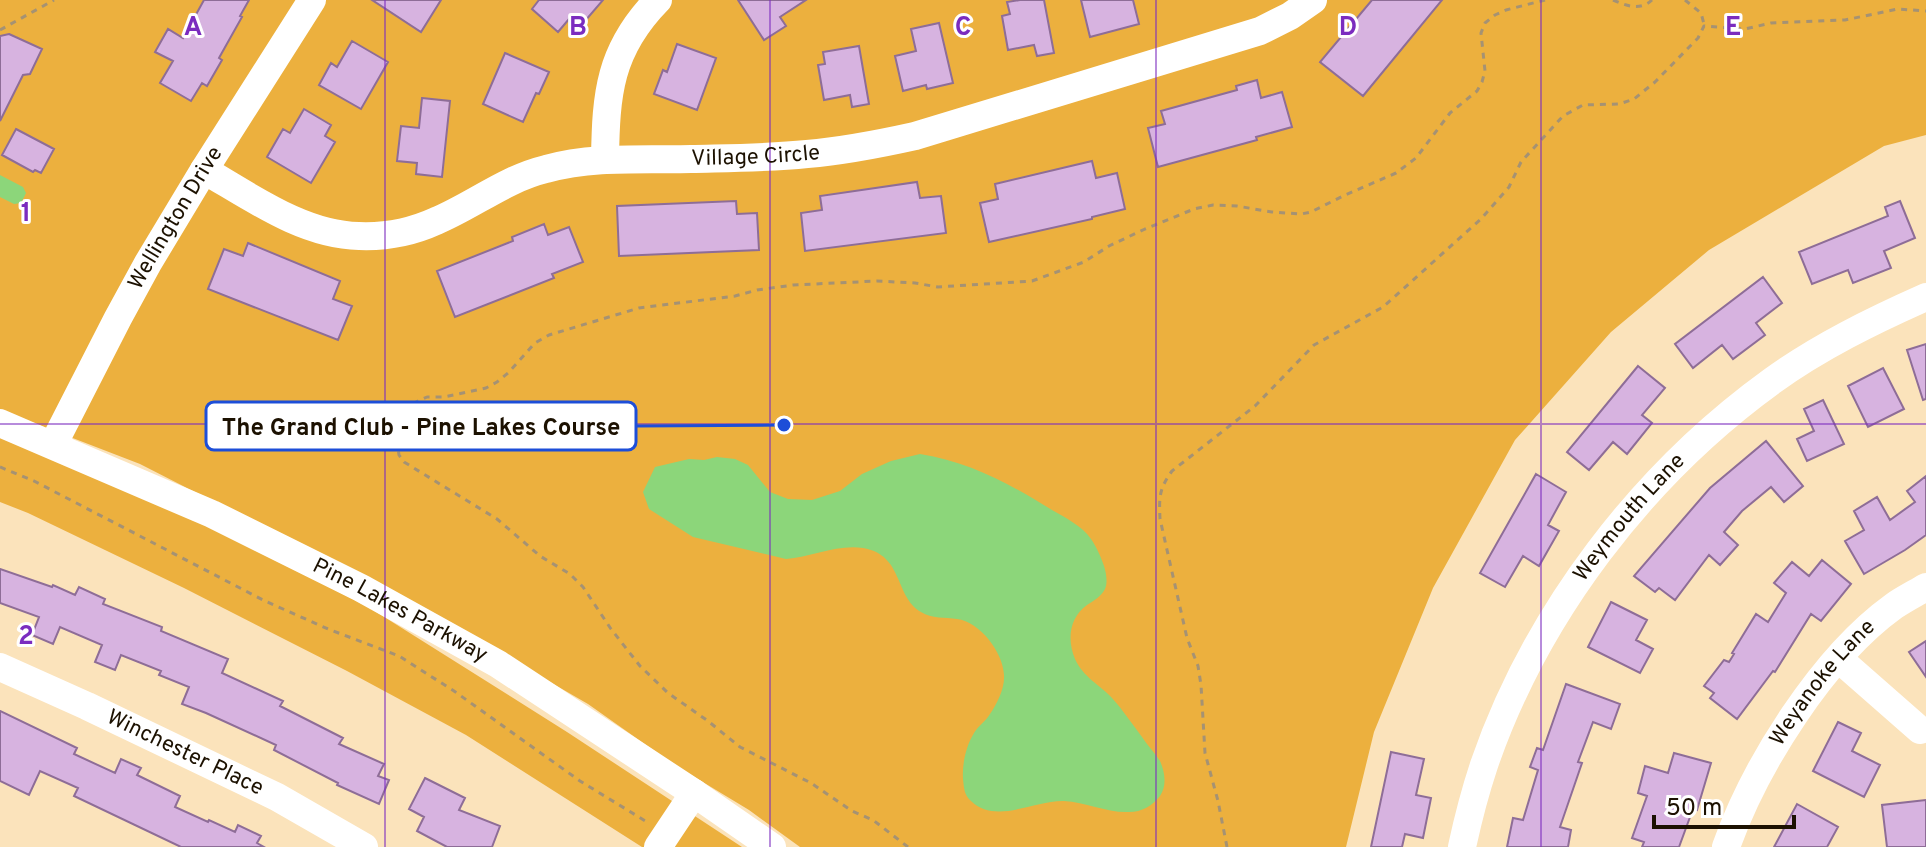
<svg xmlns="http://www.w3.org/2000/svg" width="1926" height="847" viewBox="0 0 1926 847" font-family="Overpass,sans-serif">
	<rect width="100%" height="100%" fill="#fbe3bb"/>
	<!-- green -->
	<path fill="#ecb03e" d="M0,0H1926V135L1884,146L1709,250L1611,332L1515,440L1433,588L1374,732L1346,847H800L749,810L673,764L588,704L422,608L140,464L0,410Z
		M0,437L208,525L370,608L567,732L742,847H642L466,735L347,671L184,588L28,513L0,502Z"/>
	<!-- water -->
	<path fill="#8cd67a" d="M0,175L23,187L26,193L21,203L14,204L0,197Z
		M920,454C970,462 1010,484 1052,510C1066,518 1082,526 1091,539C1096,546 1101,557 1104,566C1106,572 1108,583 1105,589C1101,597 1093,601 1087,605C1069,618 1067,640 1075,659C1083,677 1100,685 1112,698C1123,710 1132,724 1142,737C1147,745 1155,753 1160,761C1165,772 1167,786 1160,796C1152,806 1142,812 1129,812C1107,813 1086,802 1064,801C1034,800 996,825 971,801C964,795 964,788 963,779C962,764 966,746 974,733C978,726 986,721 990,714C997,704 1005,688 1004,675C1003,652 980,622 957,619C945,617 932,619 921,612C894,596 904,555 863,548C838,544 811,557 786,559L693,537L649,509L643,492L655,467L689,459L704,460L717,457L735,459L748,465L770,492L788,499L812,500L840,491L862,474L891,461Z"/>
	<!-- building -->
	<path fill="#d7b3e0" stroke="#8e6d97" stroke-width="2" d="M204,0H249L240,16L242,17L219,58L222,60L207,86L202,83L191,101L160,83L173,61L155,52L168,29L183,38Z
		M372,0H441L421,32Z
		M539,0H603L579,28L569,19L558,32L532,9Z
		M738,0H806L780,17L786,26L764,40Z
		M1020,0H1044L1054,53L1037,56L1034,45L1008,50L1002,16L1010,14L1007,2Z
		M1081,0H1133L1139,24L1090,37Z
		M1372,0H1442L1363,96L1320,62Z
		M939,23L953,83L927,89L926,85L903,91L895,56L916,51L911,29Z
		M9,34L42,49L30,74L23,75L0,121V36Z
		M352,41L388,62L361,109L319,85L331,63L337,67Z
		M677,44L716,58L697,110L654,94L663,70L667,72Z
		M859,46L869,104L852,107L850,95L824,100L818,65L825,64L823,52Z
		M505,53L549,72L539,94L536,93L523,122L483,104Z
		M1257,80L1261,98L1282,92L1292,127L1256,137L1257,140L1158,167L1148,128L1165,124L1161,111L1237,90L1236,86Z
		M422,98L450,101L442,177L416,174L417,163L397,161L401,126L419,128Z
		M304,109L331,125L325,136L335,142L311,183L267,157L283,129L290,133Z
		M16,129L54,149L41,173L35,170L33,172L2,155Z
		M1092,161L1096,178L1117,173L1125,209L1092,217V219L989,242L980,203L998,199L995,184Z
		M917,182L920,198L941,196L946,233L805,251L801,213L822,210L820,196Z
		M736,201L737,214L757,213L759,250L619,256L617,206Z
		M1900,201L1915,238L1884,251L1891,268L1853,283L1848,270L1812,284L1799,252L1888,216L1885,207Z
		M544,224L548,235L569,227L583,262L552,274L554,278L455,317L437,271L513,241L512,237Z
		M248,243L340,281L333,299L352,306L338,340L208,289L224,249L243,256Z
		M1763,277L1782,303L1756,323L1765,335L1733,359L1722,345L1693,368L1675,344Z
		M1926,344V399L1923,400L1907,350Z
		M1638,366L1665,388L1642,415L1652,423L1627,454L1613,442L1589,470L1567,452Z
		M1883,368L1904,409L1868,427L1848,386Z
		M1823,400L1844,444L1807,461L1797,439L1814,431L1804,409Z
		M1766,441L1803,486L1784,502L1771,487L1742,511L1724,532L1738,545L1720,565L1709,555L1675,600L1659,588L1655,592L1634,576L1710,488Z
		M1536,474L1566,492L1548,525L1559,531L1539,566L1523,556L1505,587L1480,573Z
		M1926,476V535L1905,550L1864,574L1845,541L1864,530L1854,511L1877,497L1890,520L1915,502L1907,491Z
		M1822,560L1851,584L1821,621L1811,614L1775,672L1773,671L1737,719L1710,698L1714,693L1704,686L1724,660L1729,662L1734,654L1732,653L1756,614L1768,622L1786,593L1774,583L1792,562L1809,576Z
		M0,569L52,587L53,585L75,595L79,587L105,599L103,604L162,627L161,631L228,659L222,673L283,701L280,706L343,738L339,744L384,764L378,776L389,780L379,804L337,785L338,783L274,750L276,745L206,713L182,704L189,687L159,675L161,671L121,655L115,670L95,662L102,645L60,627L53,644L32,635L39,617L0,603Z
		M1611,602L1647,620L1636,640L1653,649L1640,673L1588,647Z
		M1926,641V677L1909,652Z
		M1566,684L1620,704L1611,729L1593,722L1578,762L1582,763L1560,827L1571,830L1568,847H1507L1513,818L1523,820L1538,770L1530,767L1537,748L1543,750Z
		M0,711L77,748L74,754L115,773L121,759L141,768L137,775L180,796L175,807L208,822L209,820L235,832L238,825L261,836L257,843L264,847H181L74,796L78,788L40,771L29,795L0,781Z
		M1838,722L1861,733L1852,751L1880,765L1864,797L1813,771Z
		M1391,752L1424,759L1416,795L1431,798L1423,838L1405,834L1402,847H1371Z
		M1674,753L1711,763L1697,810L1693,809L1679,847H1642L1644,842L1632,838L1647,796L1638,793L1645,766L1668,773Z
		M425,778L465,798L459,810L500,826L492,847H447L417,831L424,817L409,809Z
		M1926,800V847H1887L1882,805Z
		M1797,804L1838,827L1827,847H1774Z"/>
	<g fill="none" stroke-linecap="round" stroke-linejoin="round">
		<!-- path -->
		<path stroke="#a59273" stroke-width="3" stroke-dasharray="6 6" stroke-linecap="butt" d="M1613,0C1627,6 1640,11 1652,0
			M1685,0L1701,13L1704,24
			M0,30L54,0
			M0,467L34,481L265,601L328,629L399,656L454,691L580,781L647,822
			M908,847L873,820L852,811L811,783L740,747L708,721L668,693L640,666L611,629L583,587L570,574L540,556L497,519L404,462L399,455L395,430L398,422L405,413L416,402L427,397H444L486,388L497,382L508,373L535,343L549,335L639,308L735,296L757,290L793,285L877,281L915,283L938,287L1032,281L1084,262L1109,246L1145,229L1194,209L1213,205L1237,206L1272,212L1301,214L1311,212L1345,195L1396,173L1416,158L1450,113L1477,91L1482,82L1485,71L1481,33L1485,23L1495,15L1506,10L1545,0
			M1227,847L1218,801L1205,753L1201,685L1198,666L1187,638L1160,519C1159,497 1159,489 1172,471L1255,406L1314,345L1383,307L1481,219L1509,187L1521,162L1563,116L1583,105L1619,104L1634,99L1655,82L1698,38L1704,26L1745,29L1771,23L1845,20L1898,9L1926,11"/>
		<!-- minor -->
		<g stroke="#fff" stroke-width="28">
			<path d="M605,159C606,94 609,50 658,0"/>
			<path id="s1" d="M204,170C251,197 303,235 359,236C385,237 412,232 436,221C474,205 505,179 546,169C593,156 642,160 691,159C730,158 768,158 807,154C843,151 879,144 915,136L1260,31L1290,16L1313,0"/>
			<path id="s2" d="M0,423L212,514L361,588L498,664L694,793L772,847"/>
			<path id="s3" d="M53,445L118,318L148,263L204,170L312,0"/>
			<path d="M1839,659L1920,730"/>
			<path id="s4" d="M0,667L87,706L277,797L364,847"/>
			<path d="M658,847L694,793"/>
			<path id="s5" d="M1462,847C1468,819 1475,792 1484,765C1536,614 1642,475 1772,381C1819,347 1872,321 1926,297"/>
			<path id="s6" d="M1726,847C1755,765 1823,657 1894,606C1904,599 1916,593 1926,587"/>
		</g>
	</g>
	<!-- grid -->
	<path fill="none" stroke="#7b2cbf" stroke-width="2" stroke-opacity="0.55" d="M385,0V847M770,0V847M1156,0V847M1541,0V847M0,424H1926"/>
	<g text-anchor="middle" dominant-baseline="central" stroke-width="6" stroke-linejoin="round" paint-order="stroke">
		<!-- street labels -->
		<g font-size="22" fill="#1c1101" stroke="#fff">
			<text stroke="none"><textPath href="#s1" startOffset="582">Village Circle</textPath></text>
			<text stroke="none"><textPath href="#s3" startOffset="258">Wellington Drive</textPath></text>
			<text stroke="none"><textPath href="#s5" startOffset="374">Weymouth Lane</textPath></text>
			<text stroke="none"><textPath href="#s2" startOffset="442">Pine Lakes Parkway</textPath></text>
			<text stroke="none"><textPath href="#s6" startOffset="192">Weyanoke Lane</textPath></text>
			<text stroke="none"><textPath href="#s4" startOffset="204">Winchester Place</textPath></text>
		</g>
	</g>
	<g font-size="26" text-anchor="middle" font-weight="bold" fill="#7b2cbf" stroke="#fff" stroke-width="6" stroke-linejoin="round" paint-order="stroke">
		<text x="193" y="35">A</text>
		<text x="578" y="35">B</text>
		<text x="963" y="35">C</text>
		<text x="1348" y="35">D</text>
		<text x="1733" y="35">E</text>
		<text x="26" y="221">1</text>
		<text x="26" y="644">2</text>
	</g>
	<!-- callouts -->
	<path fill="none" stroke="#1d4ed8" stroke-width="3" d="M784 425L636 426"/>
	<circle fill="#1d4ed8" stroke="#fff" stroke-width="3" cx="784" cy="425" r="8"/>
	<rect fill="#fff" stroke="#1d4ed8" stroke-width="3" x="206" y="402" width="430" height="48" rx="8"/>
	<g font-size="24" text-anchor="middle" font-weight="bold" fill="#1c1101">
		<text x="421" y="435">The Grand Club - Pine Lakes Course</text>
	</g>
	<!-- scale -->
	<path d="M1654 815v12h140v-12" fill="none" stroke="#1c1101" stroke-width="4"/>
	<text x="1666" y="815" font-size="24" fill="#1c1101" stroke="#ffffff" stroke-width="6" paint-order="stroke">50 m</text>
</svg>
